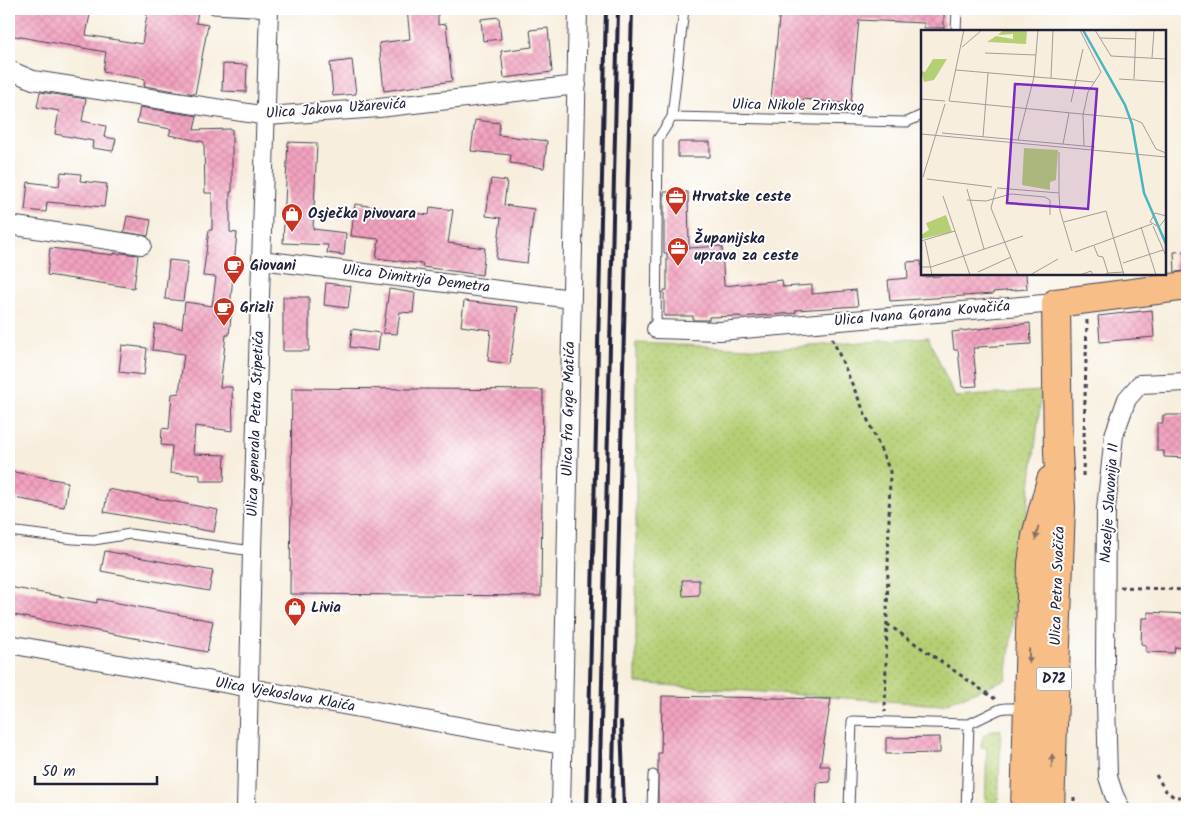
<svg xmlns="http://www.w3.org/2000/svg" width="1196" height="818" viewBox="0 0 1196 818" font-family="Kalam,sans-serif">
	<defs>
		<pattern id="grass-dots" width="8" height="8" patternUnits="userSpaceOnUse" patternTransform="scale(1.25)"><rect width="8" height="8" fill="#b5cf74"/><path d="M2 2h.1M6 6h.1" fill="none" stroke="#9bb165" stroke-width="1.8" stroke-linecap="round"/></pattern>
		<pattern id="building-cross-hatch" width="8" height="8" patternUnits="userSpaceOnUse" patternTransform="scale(1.25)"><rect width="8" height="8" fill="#f3a3c0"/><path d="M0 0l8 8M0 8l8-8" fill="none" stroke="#d08ca6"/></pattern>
	</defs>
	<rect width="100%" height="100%" fill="#fff"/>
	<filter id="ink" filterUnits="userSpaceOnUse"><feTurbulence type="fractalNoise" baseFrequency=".02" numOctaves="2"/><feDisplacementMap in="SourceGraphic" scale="10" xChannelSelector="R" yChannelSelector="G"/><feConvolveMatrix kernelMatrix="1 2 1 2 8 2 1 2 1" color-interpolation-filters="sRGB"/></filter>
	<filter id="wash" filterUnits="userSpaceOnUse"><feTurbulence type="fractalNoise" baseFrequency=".0096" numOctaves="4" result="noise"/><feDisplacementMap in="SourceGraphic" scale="20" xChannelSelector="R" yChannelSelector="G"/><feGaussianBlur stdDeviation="1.12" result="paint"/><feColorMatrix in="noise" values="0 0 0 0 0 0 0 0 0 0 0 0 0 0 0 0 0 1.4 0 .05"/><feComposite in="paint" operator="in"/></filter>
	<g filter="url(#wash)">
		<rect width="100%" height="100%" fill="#f7eedd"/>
		<!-- grass -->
		<path fill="url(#grass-dots)" stroke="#6c7858" d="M928,337L955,397L1042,391L1006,679L942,705L636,683V343L772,349Z
			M991,730H1001L998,809H985L987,748L981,747L983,736Z"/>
		<g id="blocks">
			<!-- building -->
			<path fill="url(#building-cross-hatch)" d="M9,9H91L86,35L142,44L148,9H184L198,11L196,23L208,25L195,94L144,86L145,79L103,72L106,52L9,35Z
				M407,9H438V25L446,24L452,81L384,91L379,43L410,39Z
				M780,9H944V28H924V23L859,20L851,104L803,99V102L771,99Z
				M499,17L501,39L483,41L481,19Z
				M548,28L552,72L504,78L501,51L532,47L530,30Z
				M352,60L356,94L333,96L330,63Z
				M223,64L247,65L246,92L222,91Z
				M40,92L86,99L82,121L106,126L104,137L116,139L113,151L92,148L93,141L55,134L59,111L37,107Z
				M140,107L197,116L194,130L232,129V192H230V232L237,233L230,308H232L229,335H226L220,387H232L233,431L195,426L193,454L225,455L224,481H200V475L170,473L172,446L161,445L162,428L169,429L172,394L179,393L184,354L152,350L155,324L182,328L185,302L212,306L216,277L203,276L209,230H212V193H205L204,142L169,135L171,129L137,123Z
				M475,120L500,123L498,135L547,141L544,168L510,163L511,155L471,151Z
				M288,142L317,143L313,229L346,233L344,255L327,253L328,245L283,243Z
				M678,142H710V157H678Z
				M61,172L81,174L80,181L107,184L104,207L47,202L46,212L25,210L28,182L59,186Z
				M491,179L507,181L504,205L534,209L527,263L496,259L501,218L486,216Z
				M664,192H688L689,248L722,246L724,286L782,280L783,287L812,285V294L856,290L858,306L796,310V313L740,317V316L709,317V320H693V316H664V290H667V253H664Z
				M355,204L429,215L430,207L453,210L448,243L485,248L482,275L422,267L423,264L376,258L379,239L351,236Z
				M127,216L151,220L148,236L124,232Z
				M50,248L114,255V253L120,254L121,253L138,255L134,288L47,275Z
				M1187,251V271L1175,272L1174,252Z
				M169,260L188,262L183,301L165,299Z
				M921,261L922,277L954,275V274H1026L1027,289L993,292V294L890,301L888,280L908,278L907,262Z
				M326,283L351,286L348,308L324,305Z
				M389,289L415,293L413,313L400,312L397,334L383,333Z
				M283,297H309V351H283Z
				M464,301L518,307L510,364L488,361L491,330L461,326Z
				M1152,310L1154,337L1100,342L1098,316Z
				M1030,323L1031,344L978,347L979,348H973L977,386L962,387L958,350H954L952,332Z
				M352,329L380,333L378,351L350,347Z
				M122,345L147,348L144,375L119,372Z
				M292,388L543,390L541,596L290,594Z
				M1163,415H1187V458L1164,457V451H1157V423H1163Z
				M9,471L68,482L64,507L9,497Z
				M108,489L218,510L214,532L104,512Z
				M105,551L213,571L209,591L101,571Z
				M682,580H699V595L683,596Z
				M9,587L97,603V599L213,621L207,652L9,614Z
				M1148,612L1187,614V648L1175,647L1174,653L1146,652V645L1141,644L1142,618H1148Z
				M662,696L831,699L820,766H830V782L817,783L816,809H658V753H661Z
				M940,737V753L886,754V738Z"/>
		</g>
	</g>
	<g filter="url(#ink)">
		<use href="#blocks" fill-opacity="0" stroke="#424153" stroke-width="1"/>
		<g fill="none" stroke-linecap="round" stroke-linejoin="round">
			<!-- lane casing -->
			<g stroke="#424153" stroke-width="11">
				<path id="lane" d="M214,9L269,12
					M956,31L957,9
					M672,117L907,122L922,115
					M656,329L658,139L672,117L684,9
					M9,531L73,539L94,540L130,534L252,551
					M652,809L653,775
					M849,809L852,721L969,724L1000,709L1006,708H1025
					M966,809L969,724"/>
			</g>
			<!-- street casing -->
			<g stroke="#424153" stroke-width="20">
				<path id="street" d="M9,70L33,80L267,116L379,108L577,85
					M9,225L142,245
					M261,260L572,299
					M656,329L720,331L1056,303
					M9,644L562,745
					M246,809L252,551L269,9
					M561,809L578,9
					M1121,809L1114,795L1108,777L1105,663L1106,509L1114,435L1127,399L1140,384L1187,382"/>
			</g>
			<!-- primary casing -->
			<g stroke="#424153" stroke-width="30">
				<path id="primary" d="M1025,809L1032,563L1036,536L1051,480
					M1050,809L1061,507L1058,452L1056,303L1187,286"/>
			</g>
			<!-- path -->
			<path stroke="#424153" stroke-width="3" stroke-dasharray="4 4" stroke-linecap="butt" d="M832,338L890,471L885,712
				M1083,476L1087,320
				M1120,587L1187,590
				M887,624L995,699
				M1156,775L1165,790L1174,797H1187
				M1074,809V797"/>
			<!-- lane -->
			<use href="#lane" stroke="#fff" stroke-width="9"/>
			<!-- street -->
			<use href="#street" stroke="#fff" stroke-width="18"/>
			<!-- primary -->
			<use href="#primary" stroke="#f7be88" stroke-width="28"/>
			<!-- rail -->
			<path stroke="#22223b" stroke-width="4" d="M621,722L624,809
				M587,809L606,9
				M599,809L618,9
				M612,809L632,9"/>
		</g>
		<!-- one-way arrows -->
		<defs><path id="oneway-solid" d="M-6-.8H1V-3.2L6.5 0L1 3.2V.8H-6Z" transform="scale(1.25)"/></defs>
		<g fill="#8c7062">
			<use href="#oneway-solid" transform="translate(1037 533) rotate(102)"/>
			<use href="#oneway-solid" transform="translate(1029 656) rotate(91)"/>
			<use href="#oneway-solid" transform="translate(1052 761) rotate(-88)"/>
		</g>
	</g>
	<!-- icons -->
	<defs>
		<g id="office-pin" transform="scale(1.125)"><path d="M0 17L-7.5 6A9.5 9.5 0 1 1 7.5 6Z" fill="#c8321e" stroke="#fff"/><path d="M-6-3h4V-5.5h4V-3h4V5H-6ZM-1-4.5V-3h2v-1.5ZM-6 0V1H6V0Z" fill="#fff"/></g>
		<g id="shop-pin" transform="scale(1.125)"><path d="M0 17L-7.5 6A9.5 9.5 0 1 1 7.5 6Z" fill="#c8321e" stroke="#fff"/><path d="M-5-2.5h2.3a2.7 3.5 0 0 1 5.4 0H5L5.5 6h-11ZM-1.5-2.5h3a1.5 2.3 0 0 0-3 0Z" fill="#fff"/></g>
		<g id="cafe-pin" transform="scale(1.125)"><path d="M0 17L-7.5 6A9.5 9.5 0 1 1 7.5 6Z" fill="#c8321e" stroke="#fff"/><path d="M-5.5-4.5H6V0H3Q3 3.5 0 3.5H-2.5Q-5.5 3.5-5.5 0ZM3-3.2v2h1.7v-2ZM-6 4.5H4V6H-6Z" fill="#fff"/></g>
	</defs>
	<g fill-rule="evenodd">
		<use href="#office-pin" x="676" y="197"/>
		<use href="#shop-pin" x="292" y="214"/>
		<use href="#office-pin" x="678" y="248"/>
		<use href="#cafe-pin" x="234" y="266"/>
		<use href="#cafe-pin" x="224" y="308"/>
		<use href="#shop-pin" x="295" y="608"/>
	</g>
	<g text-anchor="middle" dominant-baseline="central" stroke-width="4" stroke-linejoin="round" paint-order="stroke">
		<!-- shield labels -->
		<rect fill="#fff" stroke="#646476" stroke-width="1" x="1036.5" y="667.5" width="35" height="23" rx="4"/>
		<g font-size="14" font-weight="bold" fill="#22223b">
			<text x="1054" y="679">D72</text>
		</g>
		<!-- street labels -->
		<g font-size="15" fill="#22223b" stroke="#fff">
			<text transform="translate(798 106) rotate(1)">Ulica Nikole Zrinskog</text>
			<text transform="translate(336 109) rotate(-4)">Ulica Jakova Užarevića</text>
			<text transform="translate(416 279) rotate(7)">Ulica Dimitrija Demetra</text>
			<text transform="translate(922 314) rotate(-5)">Ulica Ivana Gorana Kovačića</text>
			<text transform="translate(569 409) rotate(-89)">Ulica fra Grge Matića</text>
			<text transform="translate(256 424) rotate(-88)">Ulica generala Petra Stipetića</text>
			<text transform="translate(1110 503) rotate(-86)">Naselje Slavonija II</text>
			<text transform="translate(1058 586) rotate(-88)">Ulica Petra Svačića</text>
			<text transform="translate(285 695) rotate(10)">Ulica Vjekoslava Klaića</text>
		</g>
		<!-- poi labels -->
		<g font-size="15" font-weight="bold" fill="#22223b" stroke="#fff" text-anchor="start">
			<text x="692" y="197">Hrvatske ceste</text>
			<text x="308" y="214">Osječka pivovara</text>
			<text x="694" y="239">Županijska<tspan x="694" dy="17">uprava za ceste</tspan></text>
			<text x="250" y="266">Giovani</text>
			<text x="240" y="308">Grizli</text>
			<text x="311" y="608">Livia</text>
		</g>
	</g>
	<!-- overview -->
	<g transform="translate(921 30)">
		<rect width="245" height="245" fill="#f7eedd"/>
		<path d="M82,0H106L105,14L66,12L75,6L92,9V4L77,5ZM12,29H26L13,50L3,52L0,41L4,42ZM103,118L137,120L135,150L129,152V160L101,155Z" fill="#b5cf74"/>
		<path d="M25,185L31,202L0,209V205L8,200L5,193Z" fill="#b5cf74"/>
		<path fill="none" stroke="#47b6c1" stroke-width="2.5" d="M162,0L204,75L211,94L223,163L245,214"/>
		<path fill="none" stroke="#a29c9c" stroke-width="1" d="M159,0L180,42L167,62L162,85L163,116M174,0L190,26L245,29M179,8L215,9M41,17L61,0M64,23L115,25M231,28L233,0M35,40L173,52M130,48L132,0M198,49L245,52M213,49L215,0M0,69L24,71M28,71L212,89L221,93L235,119L245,123M28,71L43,0M150,72L162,19M21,103L174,117M0,104L245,127M62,107L67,43M97,110L113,47L117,0M142,114L148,83M2,147L24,74M6,149L71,157M76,158L138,163L139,181L151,221M46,159L63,219M75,159L70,178L97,245M138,163V122M22,166L49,245M46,170L65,171L90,164L124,167L129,170V185M245,186L234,183L229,192L238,197L245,188M143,192L185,181L203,245M232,196L245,226M220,197L235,245M0,211L34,201M4,211L11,245M173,216L177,226L182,227L187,243L183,245M154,222L231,194M202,233L242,220M0,237H10L102,206M57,242L90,227M187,243L203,242M109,245L137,229M159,245L170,241L172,245"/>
		<path fill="#7b2cbf" fill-opacity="0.15" stroke="#7b2cbf" stroke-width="2.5" d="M94,54L176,59L167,179L86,173Z"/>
		<rect width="245" height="245" fill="none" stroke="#22223b" stroke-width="2.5"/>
	</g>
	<!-- margin -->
	<rect width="1196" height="818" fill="none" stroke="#fff" stroke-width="30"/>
	<!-- scale -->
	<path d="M35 776v8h122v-8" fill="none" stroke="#22223b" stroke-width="2.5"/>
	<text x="42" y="776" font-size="15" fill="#22223b" stroke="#ffffff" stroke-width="4" paint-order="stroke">50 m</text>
</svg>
